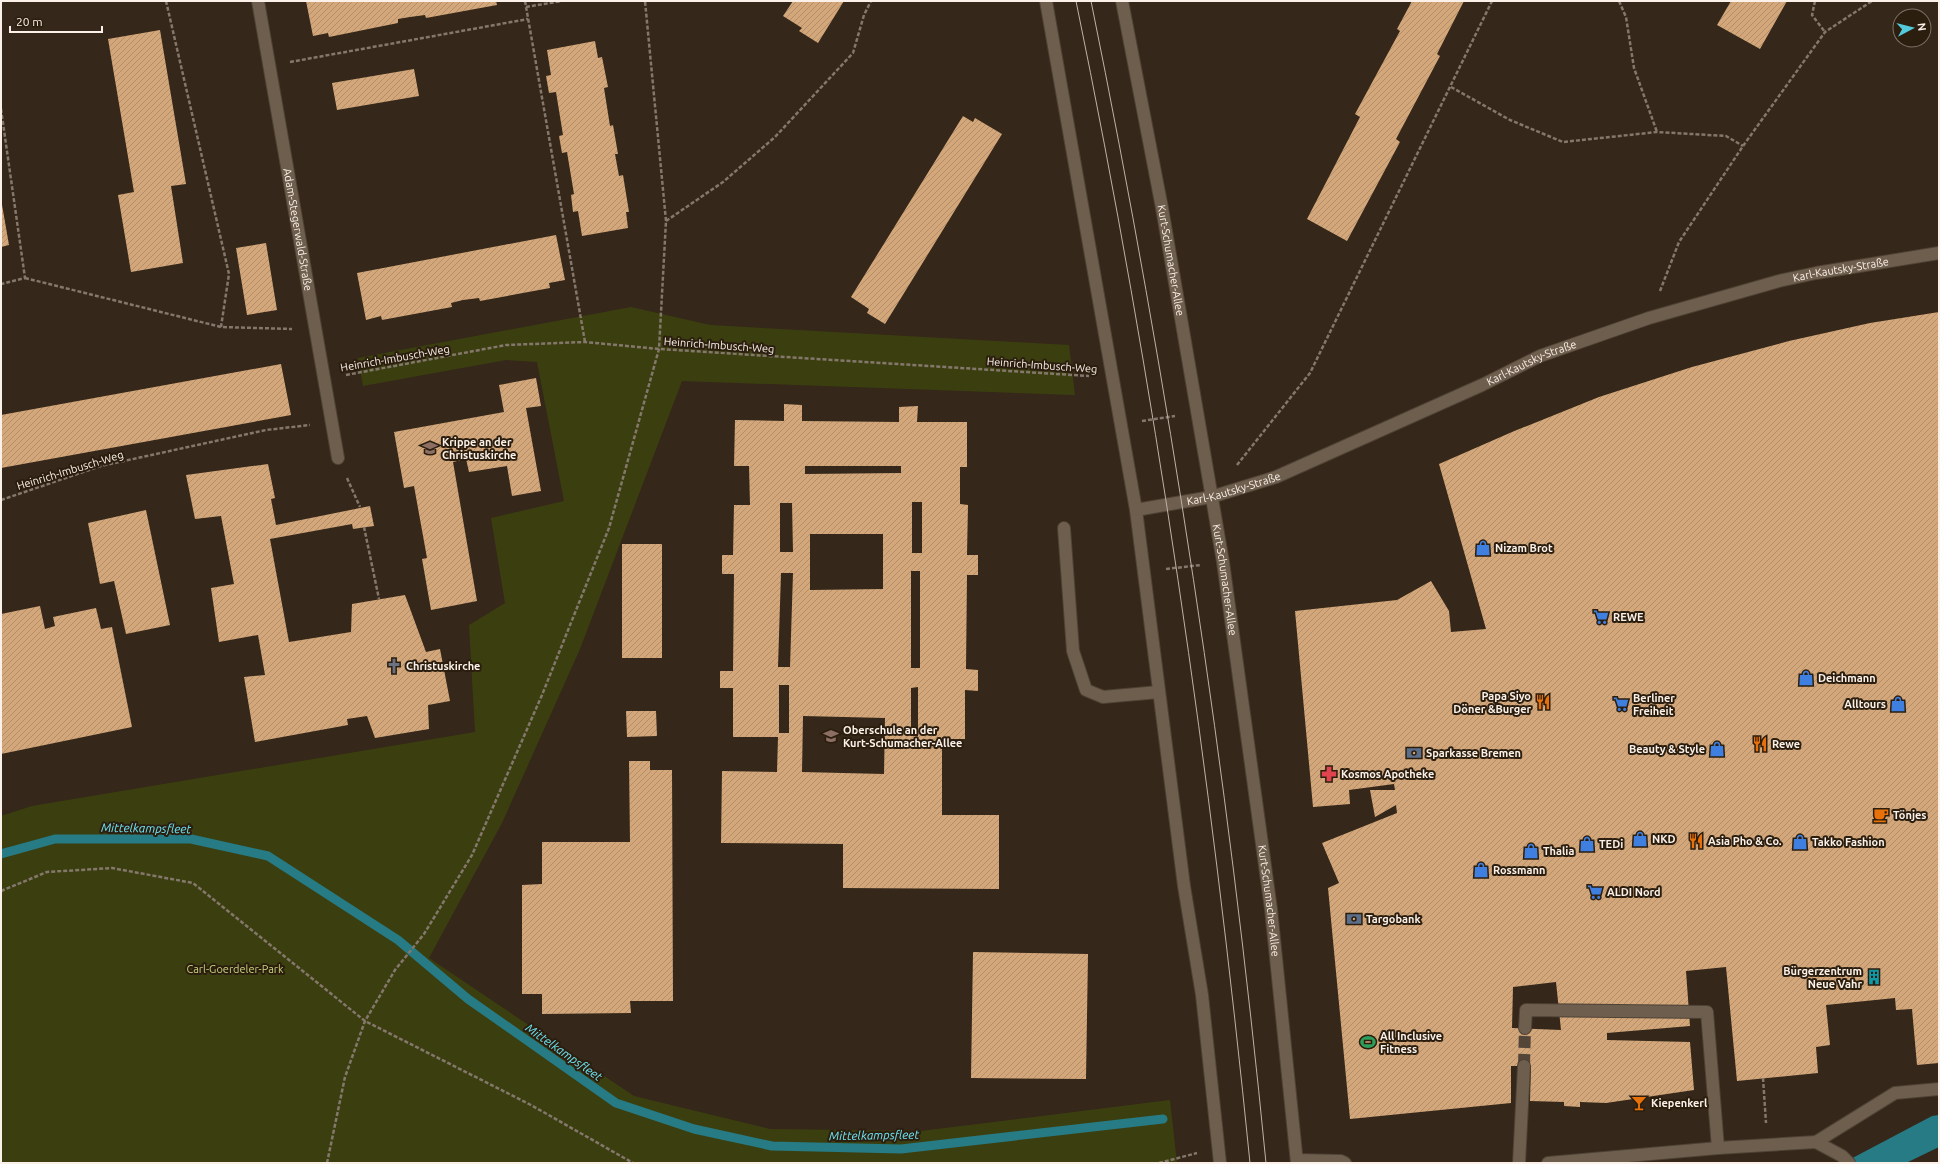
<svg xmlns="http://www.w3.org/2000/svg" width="1940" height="1164" viewBox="0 0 1940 1164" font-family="Ubuntu,sans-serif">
	<defs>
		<pattern id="building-hatch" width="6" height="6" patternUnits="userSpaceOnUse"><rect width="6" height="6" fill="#d3a77a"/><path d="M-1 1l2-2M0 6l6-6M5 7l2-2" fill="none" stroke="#b18f6d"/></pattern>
	</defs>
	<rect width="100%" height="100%" fill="#352719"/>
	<!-- park -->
	<path fill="#3b3f10" d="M631,307L710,325L1069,345L1075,395L682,381L580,649L502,823L429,958L634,1096L770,1129L921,1131L1170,1100L1177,1163H1V816L32,806L475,732L469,625L505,603L491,518L564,501L537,362L506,360L363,386L358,358Z"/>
	<!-- water -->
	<path fill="#267b85" d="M1939,1115V1147L1906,1163H1843L1932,1116Z"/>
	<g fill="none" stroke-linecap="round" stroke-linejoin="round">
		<!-- stream -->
		<path stroke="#267b85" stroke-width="9" d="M1,854L55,839H191L268,856L398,940L468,999L616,1103L694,1129L772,1146L901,1149L1163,1119"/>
	</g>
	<!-- building -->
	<path fill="url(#building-hatch)" fill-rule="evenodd" d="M306,1H496L497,5L426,18L425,15L410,17L398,19V23L329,37L328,33L313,36Z
		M793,1H844L818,43L799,31L802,28L783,16Z
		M1412,1H1464L1437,54L1440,56L1396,139L1400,142L1347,241L1307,219L1360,117L1355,114L1400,31L1397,29Z
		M1731,1H1787L1760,49L1717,25Z
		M160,30L186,184L171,186L183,263L131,272L118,195L134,192L108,39Z
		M595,41L598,58L602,57L608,87L604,88L610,126L613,125L618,154H615L619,176L623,175L629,212H626L628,228L582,236L578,211L573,212L571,195L574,194L567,152L562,153L559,136L563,135L556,92L549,93L546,76L551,75L547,50Z
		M414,69L419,96L337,110L332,83Z
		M963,116L973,122L975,118L1002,134L885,324L867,313L869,309L851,297Z
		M1,199L9,245L1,247Z
		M556,235L565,280L549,283L550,288L480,301L479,298L463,300L451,303L452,307L382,320L381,316L366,320L357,273Z
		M266,243L277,310L247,315L236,248Z
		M1939,312V1063L1917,1065L1912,1009L1896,1010L1895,998L1826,1005L1830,1045L1816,1047L1818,1073L1737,1081L1726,967L1686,971L1690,1026L1607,1033V1040L1690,1042L1694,1090L1606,1103L1580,1102V1107L1564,1106V1102L1530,1101L1531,1066H1511V1103L1350,1119L1328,888L1339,883L1322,843L1397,813L1396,805L1375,817L1370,790H1395L1394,784L1349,790L1350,804L1313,807L1295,611L1397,600L1431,581L1449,611L1451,632L1486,629L1439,464L1512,432L1599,397L1692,367L1789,341L1870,323ZM1556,982L1561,1030L1512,1028L1513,987Z
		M281,364L291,415L1,468V415Z
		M536,378L541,406L526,408L541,491L512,496L507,466L469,472L466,459L453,462L477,601L431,610L422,559L427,558L414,486L404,488L394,432L504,412L499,385Z
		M784,404L802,405V421L899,422V407L918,406L917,422H967V467H960V504L968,505L967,555H978V575H967L966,669L978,670V691L965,690V739H942V815H999V889L843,888V844L721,843L722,771L777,772L778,737H733V688H720V671H733L734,574H722V555H733L734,505H750L749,466H734L735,420L784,421ZM805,466H901V473L805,474ZM912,502H922V553H912ZM780,503H792L793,552H780ZM810,534H883V589L810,590ZM911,571H920V668H911ZM781,573H793L790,667H778ZM779,685H789V733H779ZM918,687V736H911V688ZM803,716L885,718L884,774L802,772Z
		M268,464L275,498L271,499L276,525L370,506L374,526L353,529L352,524L270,539L289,642L351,632L352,604L405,595L426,652L440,649L450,701L428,705L429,729L375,738L367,716L347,719L348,725L255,742L244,677L265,675L258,635L219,642L211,588L234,584L221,516L195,519L186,475Z
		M146,510L170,625L126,634L114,581L100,584L88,523Z
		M622,544H662V658H622Z
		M40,606L45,629L55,626L53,617L96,608L101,629L112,627L132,727L1,754V614Z
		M626,711H656L657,736L627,737Z
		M629,761H650V770H672L673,1001H630L631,1013L542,1014V994H522V885L542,884V842H630Z
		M973,952L1088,954L1086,1079L971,1078Z"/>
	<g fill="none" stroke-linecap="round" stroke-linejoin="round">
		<!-- minor-tunnel -->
		<path stroke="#534538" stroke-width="12" stroke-dasharray="12 6" stroke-linecap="butt" d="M1524,1066L1525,1028"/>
		<!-- minor casing -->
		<g stroke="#4e4235" stroke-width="14">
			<g id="minor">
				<path id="s1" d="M258,1L338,458"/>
				<path d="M1046,1L1136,510L1184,886L1202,995L1220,1163"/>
				<path id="s2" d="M1122,1L1162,208L1223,562L1271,909L1297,1163"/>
				<path id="s3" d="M1136,510L1211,497L1276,477L1482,385L1540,356L1649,318L1779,281L1816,273L1939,253"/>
				<path d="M1064,528L1073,651L1086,690L1103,697L1159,692"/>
				<path d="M1525,1028L1526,1010L1707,1012L1718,1148"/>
				<path d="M1816,1142L1895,1093L1939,1089"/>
				<path d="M1297,1160L1341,1161L1345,1163"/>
				<path d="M1519,1163L1524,1066"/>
				<path d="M1548,1163L1718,1148L1816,1142L1842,1156L1849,1163"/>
			</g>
		</g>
		<!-- path -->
		<path stroke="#84776b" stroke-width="2.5" stroke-dasharray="4 2" stroke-linecap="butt" d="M166,1L229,274L221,327
			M525,1L585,342
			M1619,1L1626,17L1634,68L1657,132
			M1815,1L1812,15L1825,32
			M526,7L562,1
			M290,62L528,19
			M1451,87L1510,120L1563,142L1657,132L1726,136L1743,146
			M1,109L25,278L1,284
			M666,221L723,182L775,137L853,53L864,15L871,1
			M25,278L221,327L292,329
			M1660,291L1679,242L1743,146L1825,32L1872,1
			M346,375L506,345L585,342L659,349L1089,376
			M1142,421L1175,416
			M1237,465L1310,373L1492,1
			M347,478L360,507
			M1,500L101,466L266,430L310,425
			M364,527L379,599
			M1166,569L1201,565
			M1,891L47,872L112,868L193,883L365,1021L531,1105L633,1163
			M1763,1078L1766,1123
			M327,1163L345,1077L365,1021L395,970L424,934L472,855L542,695L609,528L659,349L666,221L645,1
			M1159,1163L1197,1153"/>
		<!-- minor -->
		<use href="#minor" stroke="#6e5e4e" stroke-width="12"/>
		<!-- tram -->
		<path stroke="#beb3a9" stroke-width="1" d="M1076,1C1155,385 1211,773 1250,1163
			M1091,1C1169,385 1228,773 1266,1163"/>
	</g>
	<!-- icons -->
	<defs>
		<g id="school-bare" transform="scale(1.2)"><path d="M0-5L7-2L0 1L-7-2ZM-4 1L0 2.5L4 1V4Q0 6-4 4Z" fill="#8d6e63" stroke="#2b1e0f" stroke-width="2.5" paint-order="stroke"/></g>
		<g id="shop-bare" transform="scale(1.2)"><path d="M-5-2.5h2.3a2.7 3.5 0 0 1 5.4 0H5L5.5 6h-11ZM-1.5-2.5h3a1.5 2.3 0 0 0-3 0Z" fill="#3f7fe0" stroke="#2b1e0f" stroke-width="2.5" paint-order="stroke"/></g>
		<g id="supermarket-bare" transform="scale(1.2)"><path d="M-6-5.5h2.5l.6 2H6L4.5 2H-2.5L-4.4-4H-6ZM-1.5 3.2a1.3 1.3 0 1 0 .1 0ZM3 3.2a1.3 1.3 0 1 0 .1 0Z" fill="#3f7fe0" stroke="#2b1e0f" stroke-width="2.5" paint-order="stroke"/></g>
		<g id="church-bare" transform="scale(1.2)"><path d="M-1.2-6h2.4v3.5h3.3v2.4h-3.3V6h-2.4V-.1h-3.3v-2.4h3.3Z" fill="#6b7280" stroke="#2b1e0f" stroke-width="2.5" paint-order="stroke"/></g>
		<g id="restaurant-bare" transform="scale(1.2)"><path d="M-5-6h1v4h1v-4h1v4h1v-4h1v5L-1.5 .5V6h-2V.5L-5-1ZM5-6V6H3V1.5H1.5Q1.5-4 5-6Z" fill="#e8710a" stroke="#2b1e0f" stroke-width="2.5" paint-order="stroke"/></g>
		<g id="bank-bare" transform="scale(1.2)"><path d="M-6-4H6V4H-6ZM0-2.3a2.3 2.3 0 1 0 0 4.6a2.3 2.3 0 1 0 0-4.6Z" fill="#5c6f8a" stroke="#2b1e0f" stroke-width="2.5" paint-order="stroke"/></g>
		<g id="pharmacy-bare" transform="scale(1.2)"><path d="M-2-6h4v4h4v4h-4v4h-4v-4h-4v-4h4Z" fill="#e0444e" stroke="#2b1e0f" stroke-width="2.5" paint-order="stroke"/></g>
		<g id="cafe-bare" transform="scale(1.2)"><path d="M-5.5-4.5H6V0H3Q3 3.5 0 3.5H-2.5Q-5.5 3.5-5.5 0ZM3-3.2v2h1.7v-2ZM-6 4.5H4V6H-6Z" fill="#e8710a" stroke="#2b1e0f" stroke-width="2.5" paint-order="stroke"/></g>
		<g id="building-bare" transform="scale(1.2)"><path d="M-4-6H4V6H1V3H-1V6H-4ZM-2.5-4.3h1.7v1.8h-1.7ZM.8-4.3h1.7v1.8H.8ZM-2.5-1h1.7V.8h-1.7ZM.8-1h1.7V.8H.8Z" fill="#0f9aa8" stroke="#2b1e0f" stroke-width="2.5" paint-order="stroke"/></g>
		<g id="stadium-bare" transform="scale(1.2)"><path d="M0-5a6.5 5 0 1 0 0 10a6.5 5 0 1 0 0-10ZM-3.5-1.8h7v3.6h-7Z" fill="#2e9e5b" stroke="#2b1e0f" stroke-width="2.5" paint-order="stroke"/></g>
		<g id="bar-bare" transform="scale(1.2)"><path d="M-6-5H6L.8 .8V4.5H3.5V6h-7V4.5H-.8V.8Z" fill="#e8710a" stroke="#2b1e0f" stroke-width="2.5" paint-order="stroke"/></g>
	</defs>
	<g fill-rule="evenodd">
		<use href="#school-bare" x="430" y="448"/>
		<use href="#shop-bare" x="1483" y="548"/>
		<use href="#supermarket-bare" x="1601" y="617"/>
		<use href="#church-bare" x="394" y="666"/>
		<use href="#shop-bare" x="1806" y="678"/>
		<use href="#restaurant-bare" x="1543" y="702"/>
		<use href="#supermarket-bare" x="1621" y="704"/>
		<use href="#shop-bare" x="1898" y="704"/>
		<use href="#school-bare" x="831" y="736"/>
		<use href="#restaurant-bare" x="1760" y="744"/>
		<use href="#shop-bare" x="1717" y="749"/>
		<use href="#bank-bare" x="1414" y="753"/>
		<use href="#pharmacy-bare" x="1329" y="774"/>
		<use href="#cafe-bare" x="1881" y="815"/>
		<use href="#shop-bare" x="1640" y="839"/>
		<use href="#restaurant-bare" x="1696" y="841"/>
		<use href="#shop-bare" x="1800" y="842"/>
		<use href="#shop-bare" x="1587" y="844"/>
		<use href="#shop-bare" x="1531" y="851"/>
		<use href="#shop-bare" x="1481" y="870"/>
		<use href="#supermarket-bare" x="1595" y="892"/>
		<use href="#bank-bare" x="1354" y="919"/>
		<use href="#building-bare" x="1874" y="977"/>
		<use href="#stadium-bare" x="1368" y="1042"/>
		<use href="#bar-bare" x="1639" y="1103"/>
	</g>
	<g text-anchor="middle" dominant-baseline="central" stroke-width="4" stroke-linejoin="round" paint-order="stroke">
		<!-- street labels -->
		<g font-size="11" fill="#fbf1e8" stroke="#2b1e0f">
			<text stroke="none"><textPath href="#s1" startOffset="232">Adam-Stegerwald-Straße</textPath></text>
			<text stroke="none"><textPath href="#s2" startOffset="264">Kurt-Schumacher-Allee</textPath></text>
			<text stroke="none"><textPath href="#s3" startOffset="748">Karl-Kautsky-Straße</textPath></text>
			<text transform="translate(719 345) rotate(4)">Heinrich-Imbusch-Weg</text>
			<text transform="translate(395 358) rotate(-10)">Heinrich-Imbusch-Weg</text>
			<text stroke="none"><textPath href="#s3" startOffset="424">Karl-Kautsky-Straße</textPath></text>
			<text transform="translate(1042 365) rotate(4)">Heinrich-Imbusch-Weg</text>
			<text transform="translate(70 470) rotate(-17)">Heinrich-Imbusch-Weg</text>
			<text stroke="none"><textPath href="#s3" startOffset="100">Karl-Kautsky-Straße</textPath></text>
			<text stroke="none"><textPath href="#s2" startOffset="588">Kurt-Schumacher-Allee</textPath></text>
			<text stroke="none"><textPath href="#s2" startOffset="912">Kurt-Schumacher-Allee</textPath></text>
		</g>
		<!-- poi labels -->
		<g font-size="11" font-weight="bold" fill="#fbf1e8" stroke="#2b1e0f" text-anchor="start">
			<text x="442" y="442">Krippe an der<tspan x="442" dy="13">Christuskirche</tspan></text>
			<text x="1495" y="548">Nizam Brot</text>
			<text x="1613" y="617">REWE</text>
			<text x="406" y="666">Christuskirche</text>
			<text x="1818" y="678">Deichmann</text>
			<text x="1531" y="696" text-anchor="end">Papa Siyo<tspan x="1531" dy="13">Döner &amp;Burger</tspan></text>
			<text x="1633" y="698">Berliner<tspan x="1633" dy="13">Freiheit</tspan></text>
			<text x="1886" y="704" text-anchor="end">Alltours</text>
			<text x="843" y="730">Oberschule an der<tspan x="843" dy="13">Kurt-Schumacher-Allee</tspan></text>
			<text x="1772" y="744">Rewe</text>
			<text x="1705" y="749" text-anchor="end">Beauty &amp; Style</text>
			<text x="1426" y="753">Sparkasse Bremen</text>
			<text x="1341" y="774">Kosmos Apotheke</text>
			<text x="1893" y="815">Tönjes</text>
			<text x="1652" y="839">NKD</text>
			<text x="1708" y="841">Asia Pho &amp; Co.</text>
			<text x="1812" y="842">Takko Fashion</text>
			<text x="1599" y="844">TEDi</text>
			<text x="1543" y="851">Thalia</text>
			<text x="1493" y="870">Rossmann</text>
			<text x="1607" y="892">ALDI Nord</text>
			<text x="1366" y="919">Targobank</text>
			<text x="1862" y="971" text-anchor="end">Bürgerzentrum<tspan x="1862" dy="13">Neue Vahr</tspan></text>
			<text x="1380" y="1036">All Inclusive<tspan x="1380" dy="13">Fitness</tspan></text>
			<text x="1651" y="1103">Kiepenkerl</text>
		</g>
		<!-- park labels -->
		<g font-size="11" fill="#cad47e" stroke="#2b1e0f">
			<text x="235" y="969">Carl-Goerdeler-Park</text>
		</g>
		<!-- water labels -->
		<g font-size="12" font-style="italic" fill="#6ee6f5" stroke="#2b1e0f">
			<text transform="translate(146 828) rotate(1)">Mittelkampsfleet</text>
			<text transform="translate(564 1052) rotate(35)">Mittelkampsfleet</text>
			<text transform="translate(874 1135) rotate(-1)">Mittelkampsfleet</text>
		</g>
	</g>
	<!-- border -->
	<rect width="1940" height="1164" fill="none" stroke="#fbf1e8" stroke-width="4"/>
	<!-- north arrow -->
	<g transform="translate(1912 28) rotate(83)"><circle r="19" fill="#2b1e0f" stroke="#7e7266"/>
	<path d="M0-3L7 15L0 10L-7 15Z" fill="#53cadc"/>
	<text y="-6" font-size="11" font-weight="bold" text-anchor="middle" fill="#fbf1e8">N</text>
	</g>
	<!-- scale -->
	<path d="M10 26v6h92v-6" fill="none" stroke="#fbf1e8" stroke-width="2"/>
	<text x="16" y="26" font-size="12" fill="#fbf1e8" stroke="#2b1e0f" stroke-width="3" paint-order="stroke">20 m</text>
</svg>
